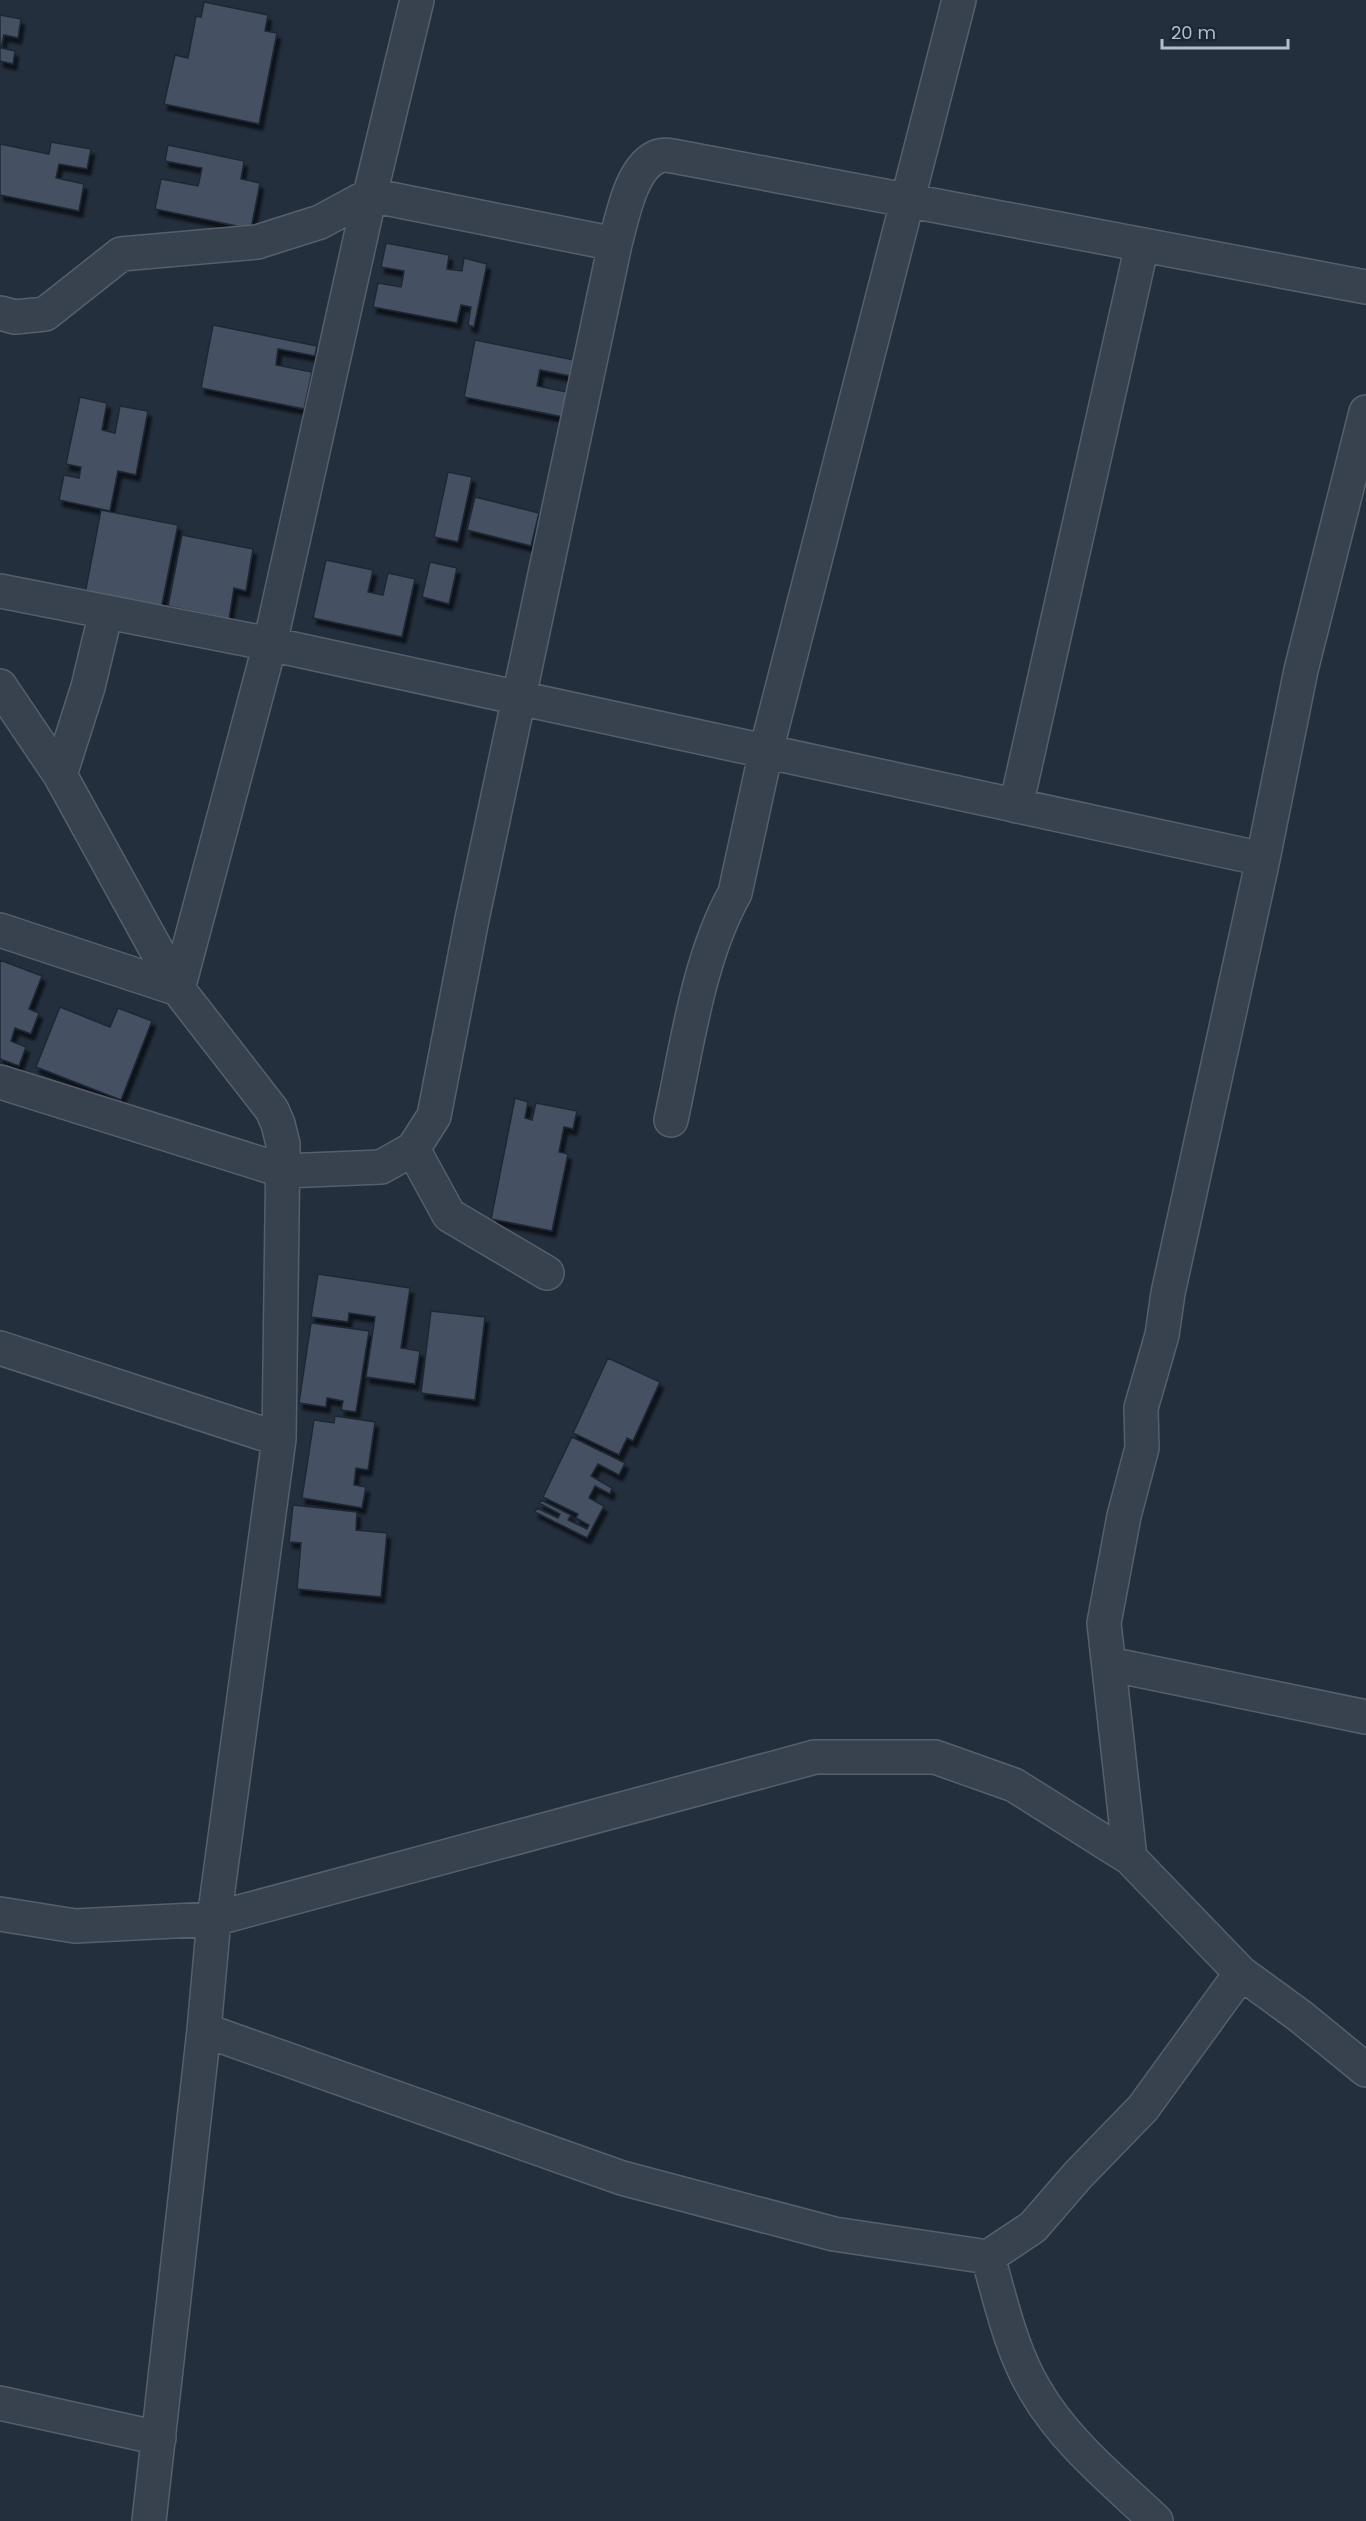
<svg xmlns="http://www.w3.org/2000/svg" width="1366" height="2521" viewBox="0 0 1366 2521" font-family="Poppins,sans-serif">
	<defs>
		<filter id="shadow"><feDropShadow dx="3.5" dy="6" stdDeviation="1.5" flood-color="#0009"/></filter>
	</defs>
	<rect width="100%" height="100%" fill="#242f3e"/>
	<!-- building -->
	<path fill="#455162" stroke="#1f2835" stroke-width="1.5" filter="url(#shadow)" d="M204,2L268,15L265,31L277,33L259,124L164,104L175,55L188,58L196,16L201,17Z
		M0,15L21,19L18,38L4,35L1,48L15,51L13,64L0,61Z
		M51,142L91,149L87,169L59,164L56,178L84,184L79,211L0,195V144L49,154Z
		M168,145L244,161L241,179L260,183L251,229L155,209L161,179L198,186L202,168L165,161Z
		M386,243L449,255L447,269L462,271L464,258L487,264L474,327L468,325L471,307L461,305L457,323L373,307L378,283L401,287L404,271L381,267Z
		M213,325L317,346L315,356L278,349L276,365L312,372L304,409L201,388Z
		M475,340L574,360L570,376L540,370L537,386L567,392L563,417L464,397Z
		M80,397L107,403L102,430L115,433L120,406L148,411L136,475L118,471L110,511L59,500L64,475L79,478L81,467L66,464Z
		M448,472L472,477L458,542L434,537Z
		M475,497L539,513L531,546L467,530Z
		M101,510L178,525L159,619L83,604Z
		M182,535L253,549L246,591L234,588L229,619L168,606Z
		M326,560L373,570L368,592L383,595L388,573L415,579L402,637L313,618Z
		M430,562L457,568L449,604L422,597Z
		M0,960L42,976L29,1009L39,1013L31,1034L15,1028L11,1041L26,1047L19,1066L0,1059Z
		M60,1007L110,1027L118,1008L152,1021L121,1100L36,1067Z
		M515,1098L528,1102L525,1118L532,1120L536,1103L577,1111L573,1129L564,1127L559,1152L568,1154L552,1231L491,1219Z
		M318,1274L410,1288L401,1348L420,1351L415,1384L366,1377L375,1317L349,1313L348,1322L311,1317Z
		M431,1311L485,1317L475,1400L421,1393Z
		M311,1323L369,1331L356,1412L341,1410L343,1401L327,1398L326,1407L299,1403Z
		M608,1358L660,1382L633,1441L627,1438L619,1455L573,1433Z
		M335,1416L375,1422L368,1470L356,1468L354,1485L366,1487L362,1508L302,1498L314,1420L334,1423Z
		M572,1437L625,1463L619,1475L598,1464L591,1476L612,1488L610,1494L595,1486L589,1498L604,1506L587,1538L535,1512L537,1508L558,1518L560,1514L539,1503L541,1500L571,1515L568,1520L587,1529L589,1525L576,1518L578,1514L543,1497Z
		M293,1505L357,1512L356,1530L387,1533L381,1597L297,1589L301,1543L289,1542Z"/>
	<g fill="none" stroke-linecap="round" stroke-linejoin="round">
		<!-- minor casing -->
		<g stroke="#565f6c" stroke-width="36">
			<path id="minor" d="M0,313L15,317L45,314L121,254L257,242L320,222L370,195L615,244
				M0,591L270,644L1263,859
				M0,686L60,775L178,989
				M60,775L88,687L106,612
				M1016,806L1142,245
				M0,930L178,989L272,1110L278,1124L283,1144L279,1439L214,1919L204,2030L149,2521
				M178,989L270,644L370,195L417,0
				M0,1082L284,1171L381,1167L413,1149L434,1116L472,919L615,244C622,219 631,165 659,156C664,154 672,156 678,157L1366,287
				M671,1120C687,1047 698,959 735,893L766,751L959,0
				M413,1149L449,1215L547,1273
				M0,1348L279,1439
				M1109,1664L1366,1717
				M1130,1858L1104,1623L1124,1516L1142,1448L1141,1408L1162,1335L1168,1293L1263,859L1301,670L1366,412
				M0,1914L75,1926L214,1919L815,1757H935L1014,1785L1130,1858L1241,1973L1300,2016L1366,2070
				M204,2030L622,2178L834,2234L988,2257L1033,2227L1078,2175L1143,2108L1241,1973
				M988,2257C1001,2302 1011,2350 1035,2390C1065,2442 1113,2480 1156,2521
				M0,2403L159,2438"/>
		</g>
		<!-- minor -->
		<use href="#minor" stroke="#38414e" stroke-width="33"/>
	</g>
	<!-- scale -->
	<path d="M1162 39v9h126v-9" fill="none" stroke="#b4bcc9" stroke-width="3"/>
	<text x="1171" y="39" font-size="18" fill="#b4bcc9" stroke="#1d2633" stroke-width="4.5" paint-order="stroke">20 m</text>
</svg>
